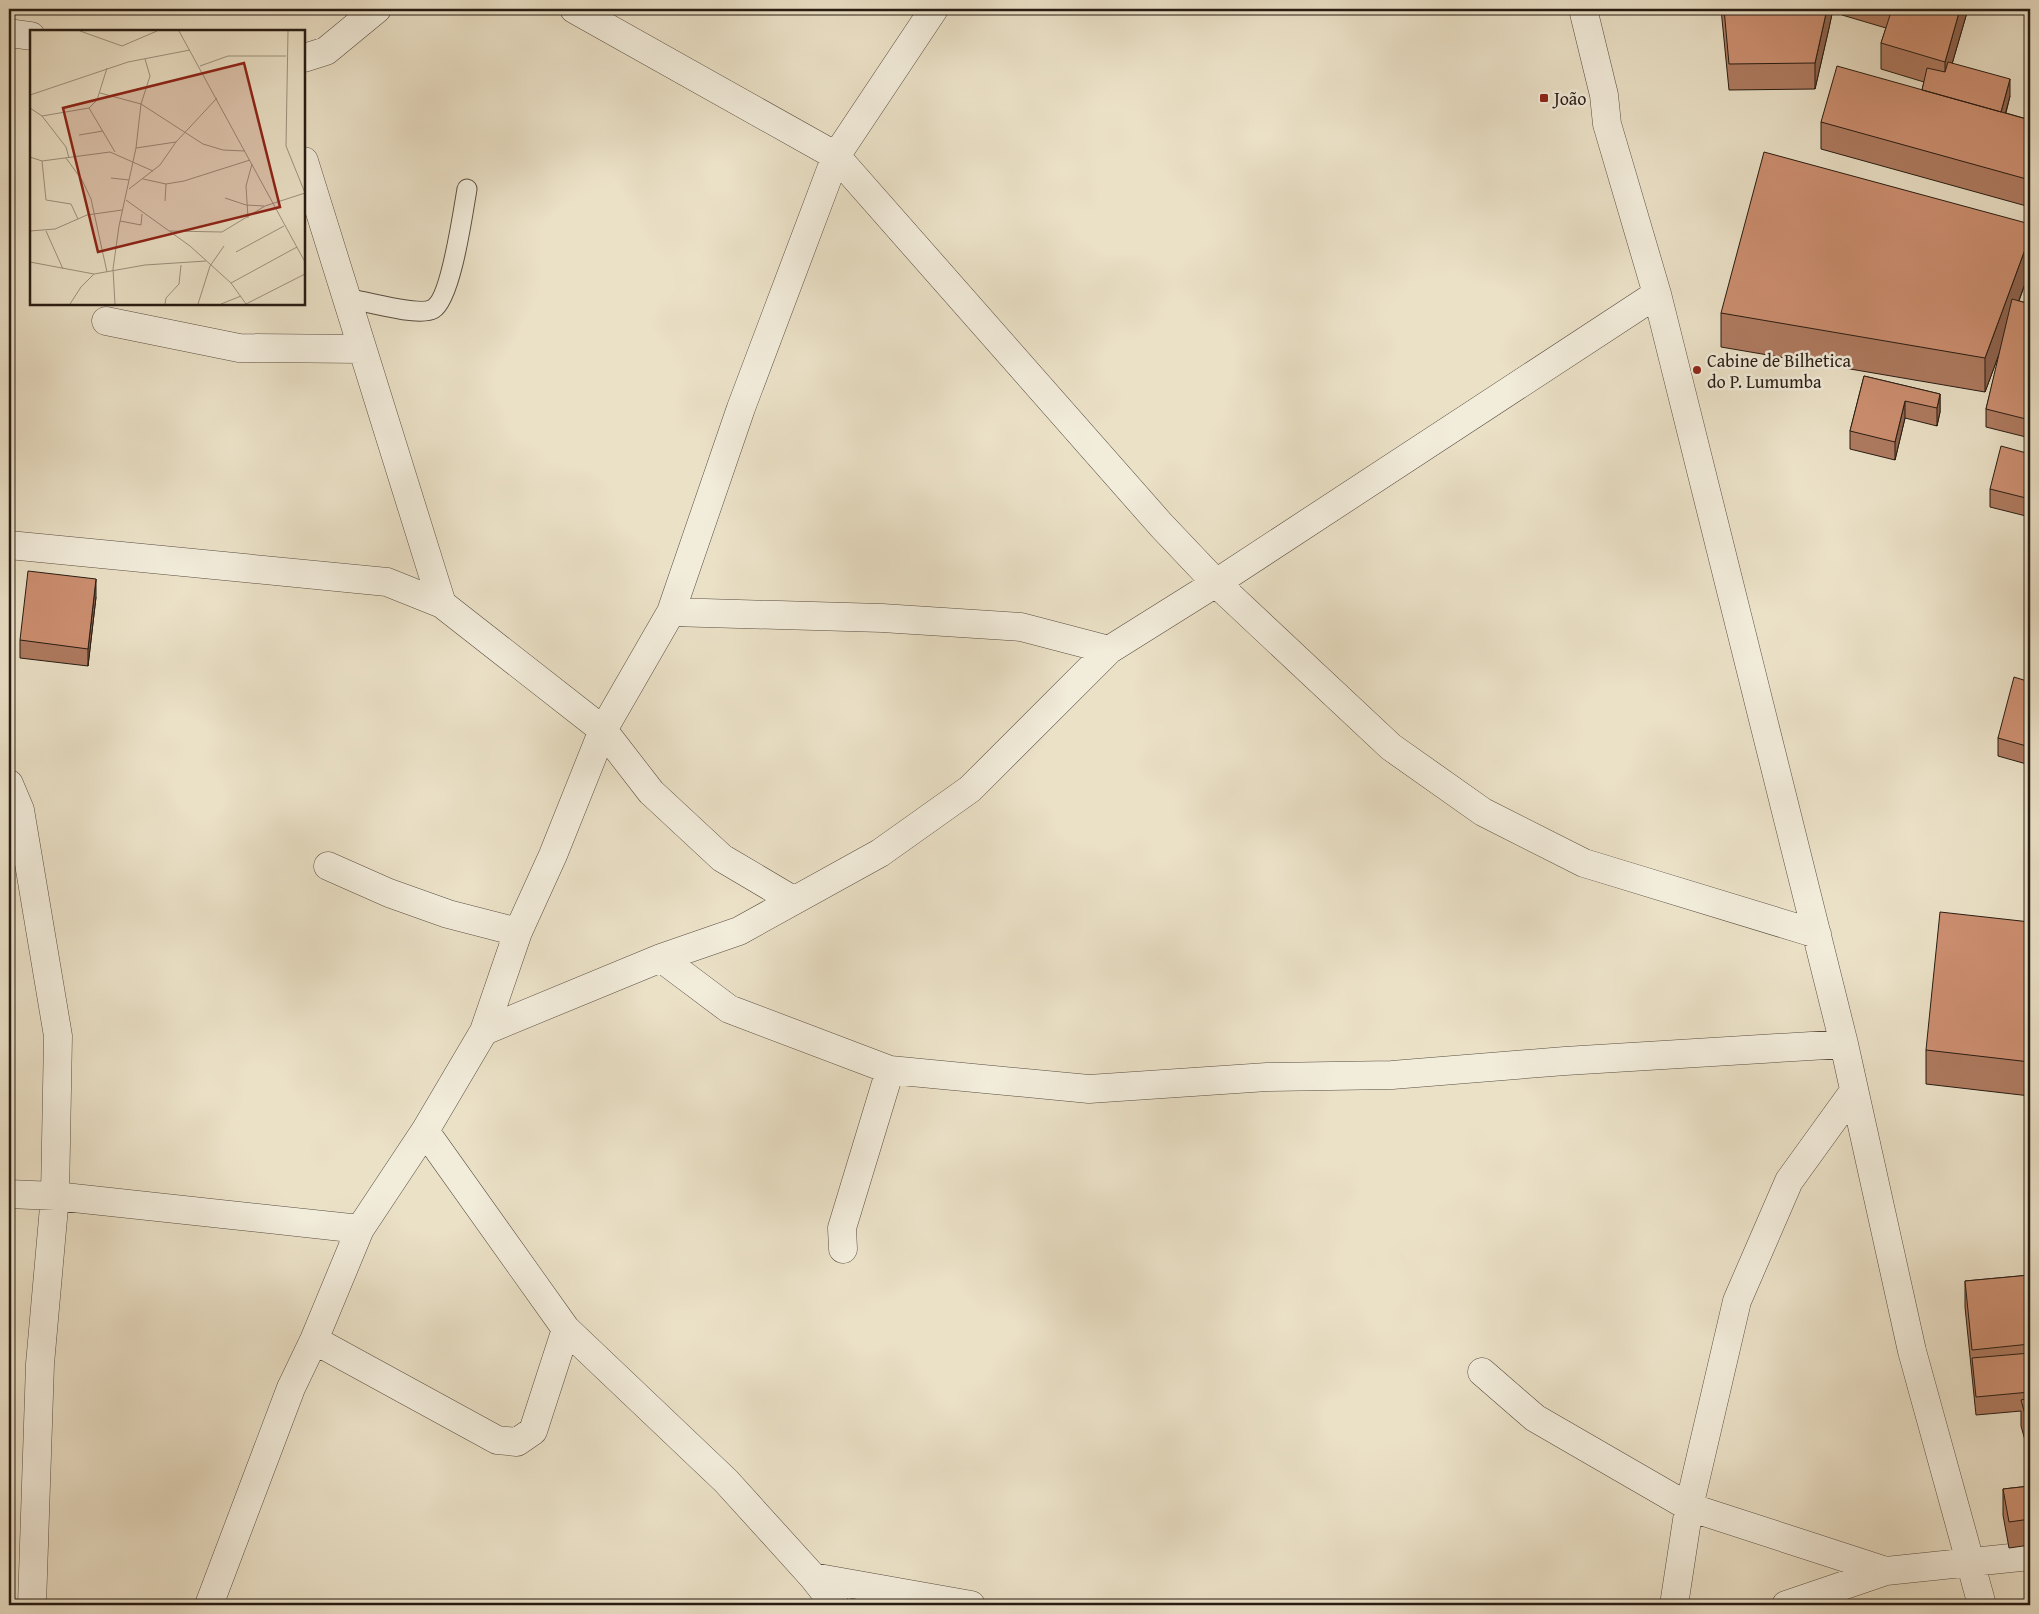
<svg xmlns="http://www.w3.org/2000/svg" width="2039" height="1614" viewBox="0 0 2039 1614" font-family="'Gentium Book Plus',serif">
	<rect width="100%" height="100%" fill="#ebe1c7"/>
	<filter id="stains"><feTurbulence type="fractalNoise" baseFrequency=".004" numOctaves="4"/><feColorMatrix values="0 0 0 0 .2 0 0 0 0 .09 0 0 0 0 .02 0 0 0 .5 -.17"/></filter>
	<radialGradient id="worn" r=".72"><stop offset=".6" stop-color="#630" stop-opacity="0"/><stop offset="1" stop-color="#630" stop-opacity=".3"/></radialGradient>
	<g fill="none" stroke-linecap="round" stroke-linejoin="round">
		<!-- lane casing -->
		<g stroke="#584d40" stroke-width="21">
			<path id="lane" d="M346,298C364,301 419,317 433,309C451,299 463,212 467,189"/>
		</g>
		<!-- street casing -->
		<g stroke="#584d40" stroke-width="29">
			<path id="street" d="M574,9L836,156L1161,525L1216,583L1391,747L1483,812L1584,863L1817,934
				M1583,9L1604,95L1607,124L1657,294L1844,1044L1912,1351L1982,1605
				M9,33L31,36
				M304,58L326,51L377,9
				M304,161L442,604
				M106,321L239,348L362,349
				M9,545L387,582L442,604L603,730L651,792L722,858L793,900
				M671,612L882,618L1021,627L1109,650
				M9,784L20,810L58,1036L55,1196L40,1364L32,1605
				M328,866L389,893L448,914L518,932
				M661,958L729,1009L890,1070L1089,1089L1267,1077L1392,1075L1565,1061L1844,1044
				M484,1031L661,958L739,931L880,853L970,789L1109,650L1216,583L1657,294
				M425,1131L566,1329L726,1481L813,1577L835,1605
				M9,1194L55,1196L360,1229
				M843,1249L842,1228L890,1070
				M314,1340L497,1440L517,1442L533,1431L566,1329
				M1482,1372L1535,1418L1689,1507L1886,1571
				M813,1577L971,1605
				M209,1605L291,1388L314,1340L360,1229L425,1131L484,1031L518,932L553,855L603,730L671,612L741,408L836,156L934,9
				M1674,1605L1689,1507L1737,1301L1789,1181L1854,1091
				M1786,1605L1886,1571L2030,1556"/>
		</g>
		<!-- lane -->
		<use href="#lane" stroke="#f2ecdb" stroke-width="19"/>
		<!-- street -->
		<use href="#street" stroke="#f2ecdb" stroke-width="28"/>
	</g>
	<!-- wall -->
	<path fill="#af7b61" stroke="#271c13" d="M1721,9H1833L1829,28L1815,89L1729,90Z
		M1842,9H1968L1952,64L2010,96L2006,113L2030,120V207L1821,149V122L1922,90L1924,82L1881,69V43L1886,28L1842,15Z
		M2030,224V270L2019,301L2030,304V438L1986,427V409L2001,349L1985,392L1721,347V313Z
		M1864,376L1940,394V412L1937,426L1905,418L1895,460L1850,449V431Z
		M2030,454V517L1990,507V489Z
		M96,597L88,666L20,658V640Z
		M2030,682V765L1998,756V738Z
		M2030,922V1096L1926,1084V1050Z
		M2030,1275V1458L2021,1426V1411L1976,1415L1965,1307V1281Z
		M2030,1486V1545L2009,1548L2003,1515V1489Z"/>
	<!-- shaded-wall -->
	<path fill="#8f644f" stroke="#271c13" d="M1827,9H1833L1829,28L1815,89V63Z
		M1960,9H1968L1945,88V62Z
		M2010,79V96L1999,137V119Z
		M2030,236V270L1985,392V358Z
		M1940,394V412L1937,426V408Z
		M1905,401V418L1895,460V442Z
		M96,579V597L88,666V649Z"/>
	<!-- building -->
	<path fill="#cc8f71" stroke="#271c13" d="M1724,9H1827L1815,63L1729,64Z
		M1892,9H1960L1945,62L1881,43Z
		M1948,62L2010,79L2001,112L1922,90L1927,68L1945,72Z
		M1837,66L2030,120V180L1821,122Z
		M1764,152L2030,224V236L1985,358L1721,313Z
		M2012,299L2030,304V420L1986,409Z
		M1864,376L1940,394L1937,408L1905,401L1895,442L1850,431Z
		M2001,446L2030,454V499L1990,489Z
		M28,571L96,579L88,649L20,640Z
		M2014,677L2030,682V747L1998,738Z
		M1940,912L2030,922V1062L1926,1050Z
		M2030,1275V1344L1972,1350L1965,1281Z
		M2030,1353V1392L1976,1397L1972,1358Z
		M2030,1398V1432L2021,1400Z
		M2030,1486V1519L2009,1522L2003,1489Z"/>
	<!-- markers -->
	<g fill="#8f2418" stroke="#f2ecdb" stroke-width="2">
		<rect x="1539" y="93" width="10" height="10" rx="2.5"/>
		<circle cx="1697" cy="370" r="5"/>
	</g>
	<g text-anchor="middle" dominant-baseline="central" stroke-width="5" stroke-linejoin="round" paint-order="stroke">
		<!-- poi labels -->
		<g font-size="18" fill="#271c13" stroke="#f2ecdb" text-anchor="start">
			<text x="1554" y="98">João</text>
			<text x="1707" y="360">Cabine de Bilhetica<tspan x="1707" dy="21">do P. Lumumba</tspan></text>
		</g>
	</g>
	<!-- overview -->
	<g transform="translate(30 30)">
		<rect width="275" height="275" fill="#ebe1c7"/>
		<path fill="none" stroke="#9d927f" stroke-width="1" d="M50,1L92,16L127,1M149,1L275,232M258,1L256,116L275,163M170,36L198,26H256M70,63L111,74L173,114L193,120L215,121M0,65L98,32L160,20M0,78L12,86L59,78L67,70L77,38M59,78L85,122M12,86L36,117L39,128M49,105L73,101M106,118L146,112M0,127L12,131L80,122L123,141M36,128L52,150L61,169L77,242M12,131L16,170L41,174L48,189M81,148L99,150M113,149L136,154L154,151L220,130M99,159L130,135L146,112L187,68M195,168L216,175L234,176M96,170L160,216L201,253L216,274M135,171L136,154M218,188L216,156L222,134M90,191L111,195L112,184M0,201L25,199L57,185L92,180M16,201L33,239M140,201L192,202L235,176L275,163M206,222L254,196M0,232L64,244L115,235L176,231M201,253L267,217M40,274L51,257L64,244M85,274L83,239L89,196L106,118L111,74L120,46L115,29M135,274L136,268L149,254L151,235M168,274L180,236L194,216M191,274L211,266M216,274L275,244"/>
		<path fill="#8f2418" fill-opacity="0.15" stroke="#8f2418" stroke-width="2.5" d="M214,33L250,177L68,222L33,78Z"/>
		<rect width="275" height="275" fill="none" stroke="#271c13" stroke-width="2.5"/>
	</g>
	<!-- margin -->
	<rect width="2039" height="1614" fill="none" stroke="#ebe1c7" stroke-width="30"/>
	<rect x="10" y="10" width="2019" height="1594" fill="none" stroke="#271c13" stroke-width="2.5"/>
	<rect x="15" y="15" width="2009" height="1584" fill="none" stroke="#271c13"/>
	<rect width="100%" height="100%" filter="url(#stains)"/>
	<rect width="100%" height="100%" fill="url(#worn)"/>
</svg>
